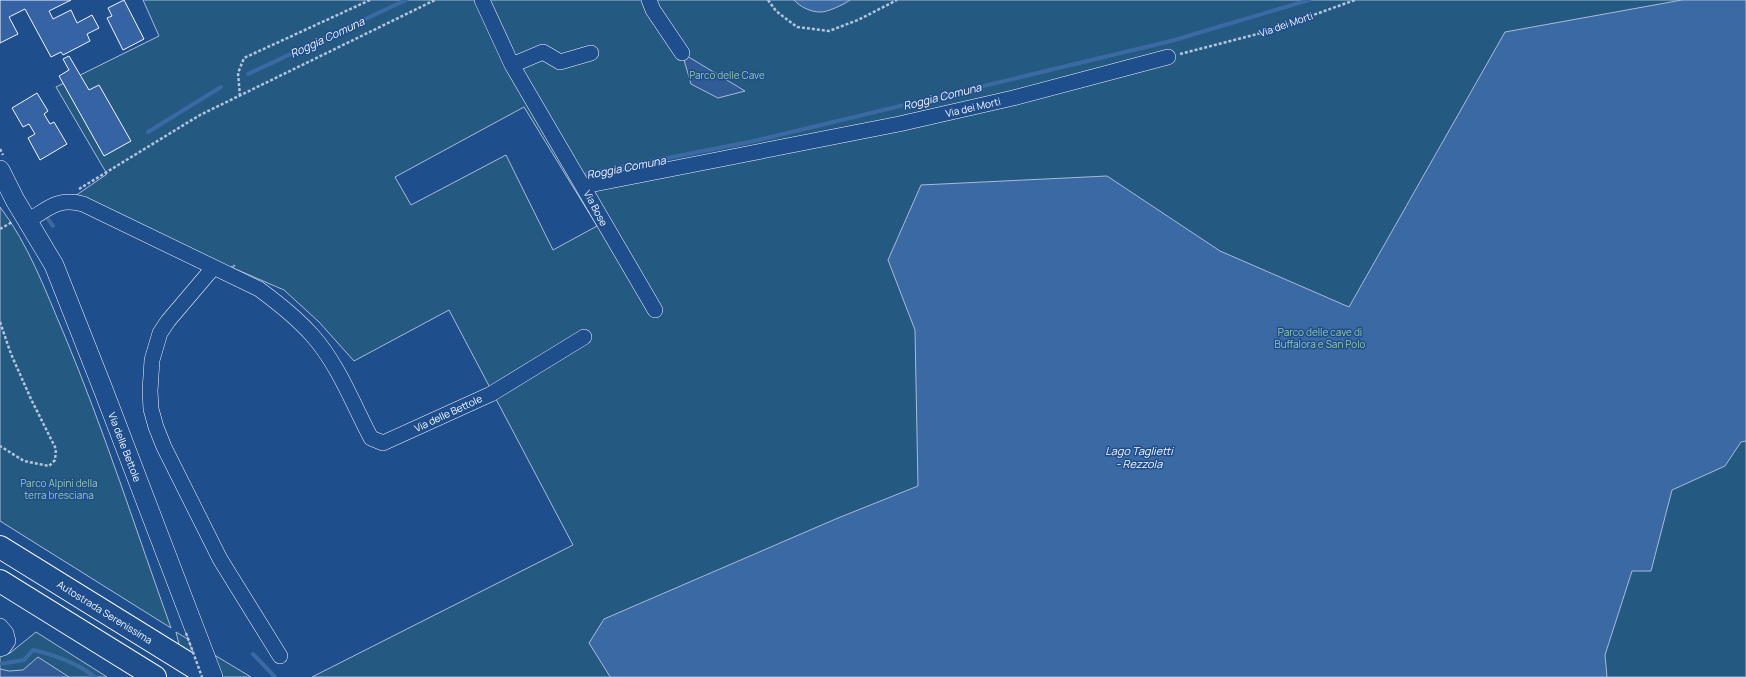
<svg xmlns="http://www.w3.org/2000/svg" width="1746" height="677" viewBox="0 0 1746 677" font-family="Manrope,sans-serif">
	<rect width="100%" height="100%" fill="#1f4e8c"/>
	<!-- green -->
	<path fill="#245a82" stroke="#a8bbd7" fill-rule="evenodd" d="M143,0H1746V677H312L573,545L449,310L354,361L319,322L284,290L233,268L235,265L229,268L75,196L107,174L56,87L159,36ZM524,107L597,226L553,250L506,155L411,205L395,177Z
		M0,207C29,245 45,290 64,334C104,430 136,530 171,628L0,521Z
		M36,632L107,677H0V656L10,653Z
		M176,632L251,677H187Z"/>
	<!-- parking -->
	<path fill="#305b95" stroke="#a8bbd7" d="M682,53L745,91L718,98L691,84Z
		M38,657L69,677H0V669L9,671L23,670Z"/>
	<!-- water -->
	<path fill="#3b69a3" stroke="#a8bbd7" d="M794,0H850C845,4 826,13 820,12C811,12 800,7 794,0Z
		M1682,0H1746V441L1741,442L1725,466L1672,490L1651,571H1632L1605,655L1607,677H610L609,675L589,643L604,619L838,518L918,486L915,330L888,260L921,185L1107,176L1220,251L1349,307L1505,32Z"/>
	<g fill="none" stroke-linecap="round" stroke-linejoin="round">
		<!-- stream -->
		<path stroke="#3b69a3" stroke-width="4" d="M248,74L406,0
			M148,132L221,87
			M581,175L754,141L1171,41L1309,0
			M45,215L53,226
			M253,654L275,677
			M0,664L24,660L33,650C55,655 77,663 95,677"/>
	</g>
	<!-- building -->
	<path fill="#3563a3" stroke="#f2f6ff" d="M0,0H71L49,11L53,19L71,10L77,23L92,15L99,28L87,34L90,41L63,55L61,52L51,57L25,9L9,17L18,34L0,43Z
		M124,0L144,39L123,50L107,18L112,16L108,8Z
		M69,56L89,90L99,85L131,141L104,156L59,76L69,70L63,59Z
		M37,93L48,111L44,114L50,124L54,122L67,144L40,160L28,138L35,134L29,124L23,127L12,108Z"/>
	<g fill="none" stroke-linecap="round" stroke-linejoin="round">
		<!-- minor casing -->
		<g stroke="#f2f6ff" stroke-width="16">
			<path id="minor" d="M482,0L512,65L655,310
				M649,0L653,10L682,53
				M512,65L543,52L560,62L591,53
				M584,186L899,124L1013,98L1168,57
				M28,221C47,209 58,197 83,204L259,289C278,303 296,317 312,335C338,364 353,404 371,438L383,443L491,394L584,337
				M213,268L168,321L160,333L152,360L150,391L151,409L156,427L164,447L220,559L280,656
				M0,626L6,633L8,641L3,648L0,649"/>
		</g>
		<!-- major casing -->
		<g stroke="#f2f6ff" stroke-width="20">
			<path id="major" d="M0,170L15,200L54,265L103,389L213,677"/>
		</g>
		<!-- highway casing -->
		<g stroke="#f2f6ff" stroke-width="24">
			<path id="highway" d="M0,547L210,677
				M0,581L155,677"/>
		</g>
		<!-- path -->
		<path stroke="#b3c4dc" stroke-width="2.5" stroke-dasharray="3 2" stroke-linecap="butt" d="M768,0L776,11L797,27L829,31L858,20L897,0
			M1180,54L1269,31L1355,0
			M240,96L238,73L244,58L370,0
			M0,149L3,155
			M79,189L200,115L435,0
			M0,229L12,222
			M0,322L11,354L31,399L56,449L55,460L49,466L24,461L0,446"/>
		<!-- minor -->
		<use href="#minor" stroke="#1f4e8c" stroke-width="15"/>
		<!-- major -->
		<use href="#major" stroke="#1f4e8c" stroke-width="19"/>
		<!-- highway -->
		<use href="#highway" stroke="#1f4e8c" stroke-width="22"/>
		<!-- path-bridge -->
		<path stroke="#b3c4dc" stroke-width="2.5" stroke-dasharray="3 2" stroke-linecap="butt" d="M186,633L202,677"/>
	</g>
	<g text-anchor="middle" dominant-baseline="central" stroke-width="3" stroke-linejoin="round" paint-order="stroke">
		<!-- street labels -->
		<g font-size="10" fill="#f2f6ff" stroke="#1f4e8c">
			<text transform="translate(1286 24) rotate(-19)">Via dei Morti</text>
			<text transform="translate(973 107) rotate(-13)">Via dei Morti</text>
			<text transform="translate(596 208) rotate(62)">Via Bose</text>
			<text transform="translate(448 413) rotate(-25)">Via delle Bettole</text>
			<text transform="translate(125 447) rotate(69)">Via delle Bettole</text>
			<text transform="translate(105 612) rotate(32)">Autostrada Serenissima</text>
		</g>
		<!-- park labels -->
		<g font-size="10" fill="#97c8a6" stroke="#1f4e8c">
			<text x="727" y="75">Parco delle Cave</text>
			<text x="1320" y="332">Parco delle cave di<tspan x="1320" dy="12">Buffalora e San Polo</tspan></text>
			<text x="59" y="483">Parco Alpini della<tspan x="59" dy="12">terra bresciana</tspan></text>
		</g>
		<!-- water labels -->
		<g font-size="11" font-style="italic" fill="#f2f6ff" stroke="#1f4e8c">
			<text transform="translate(327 37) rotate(-25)">Roggia Comuna</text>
			<text transform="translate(942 96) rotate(-14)">Roggia Comuna</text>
			<text transform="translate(626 167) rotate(-11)">Roggia Comuna</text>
			<text x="1139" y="450">Lago Taglietti<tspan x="1139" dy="13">- Rezzola</tspan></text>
		</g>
	</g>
</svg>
